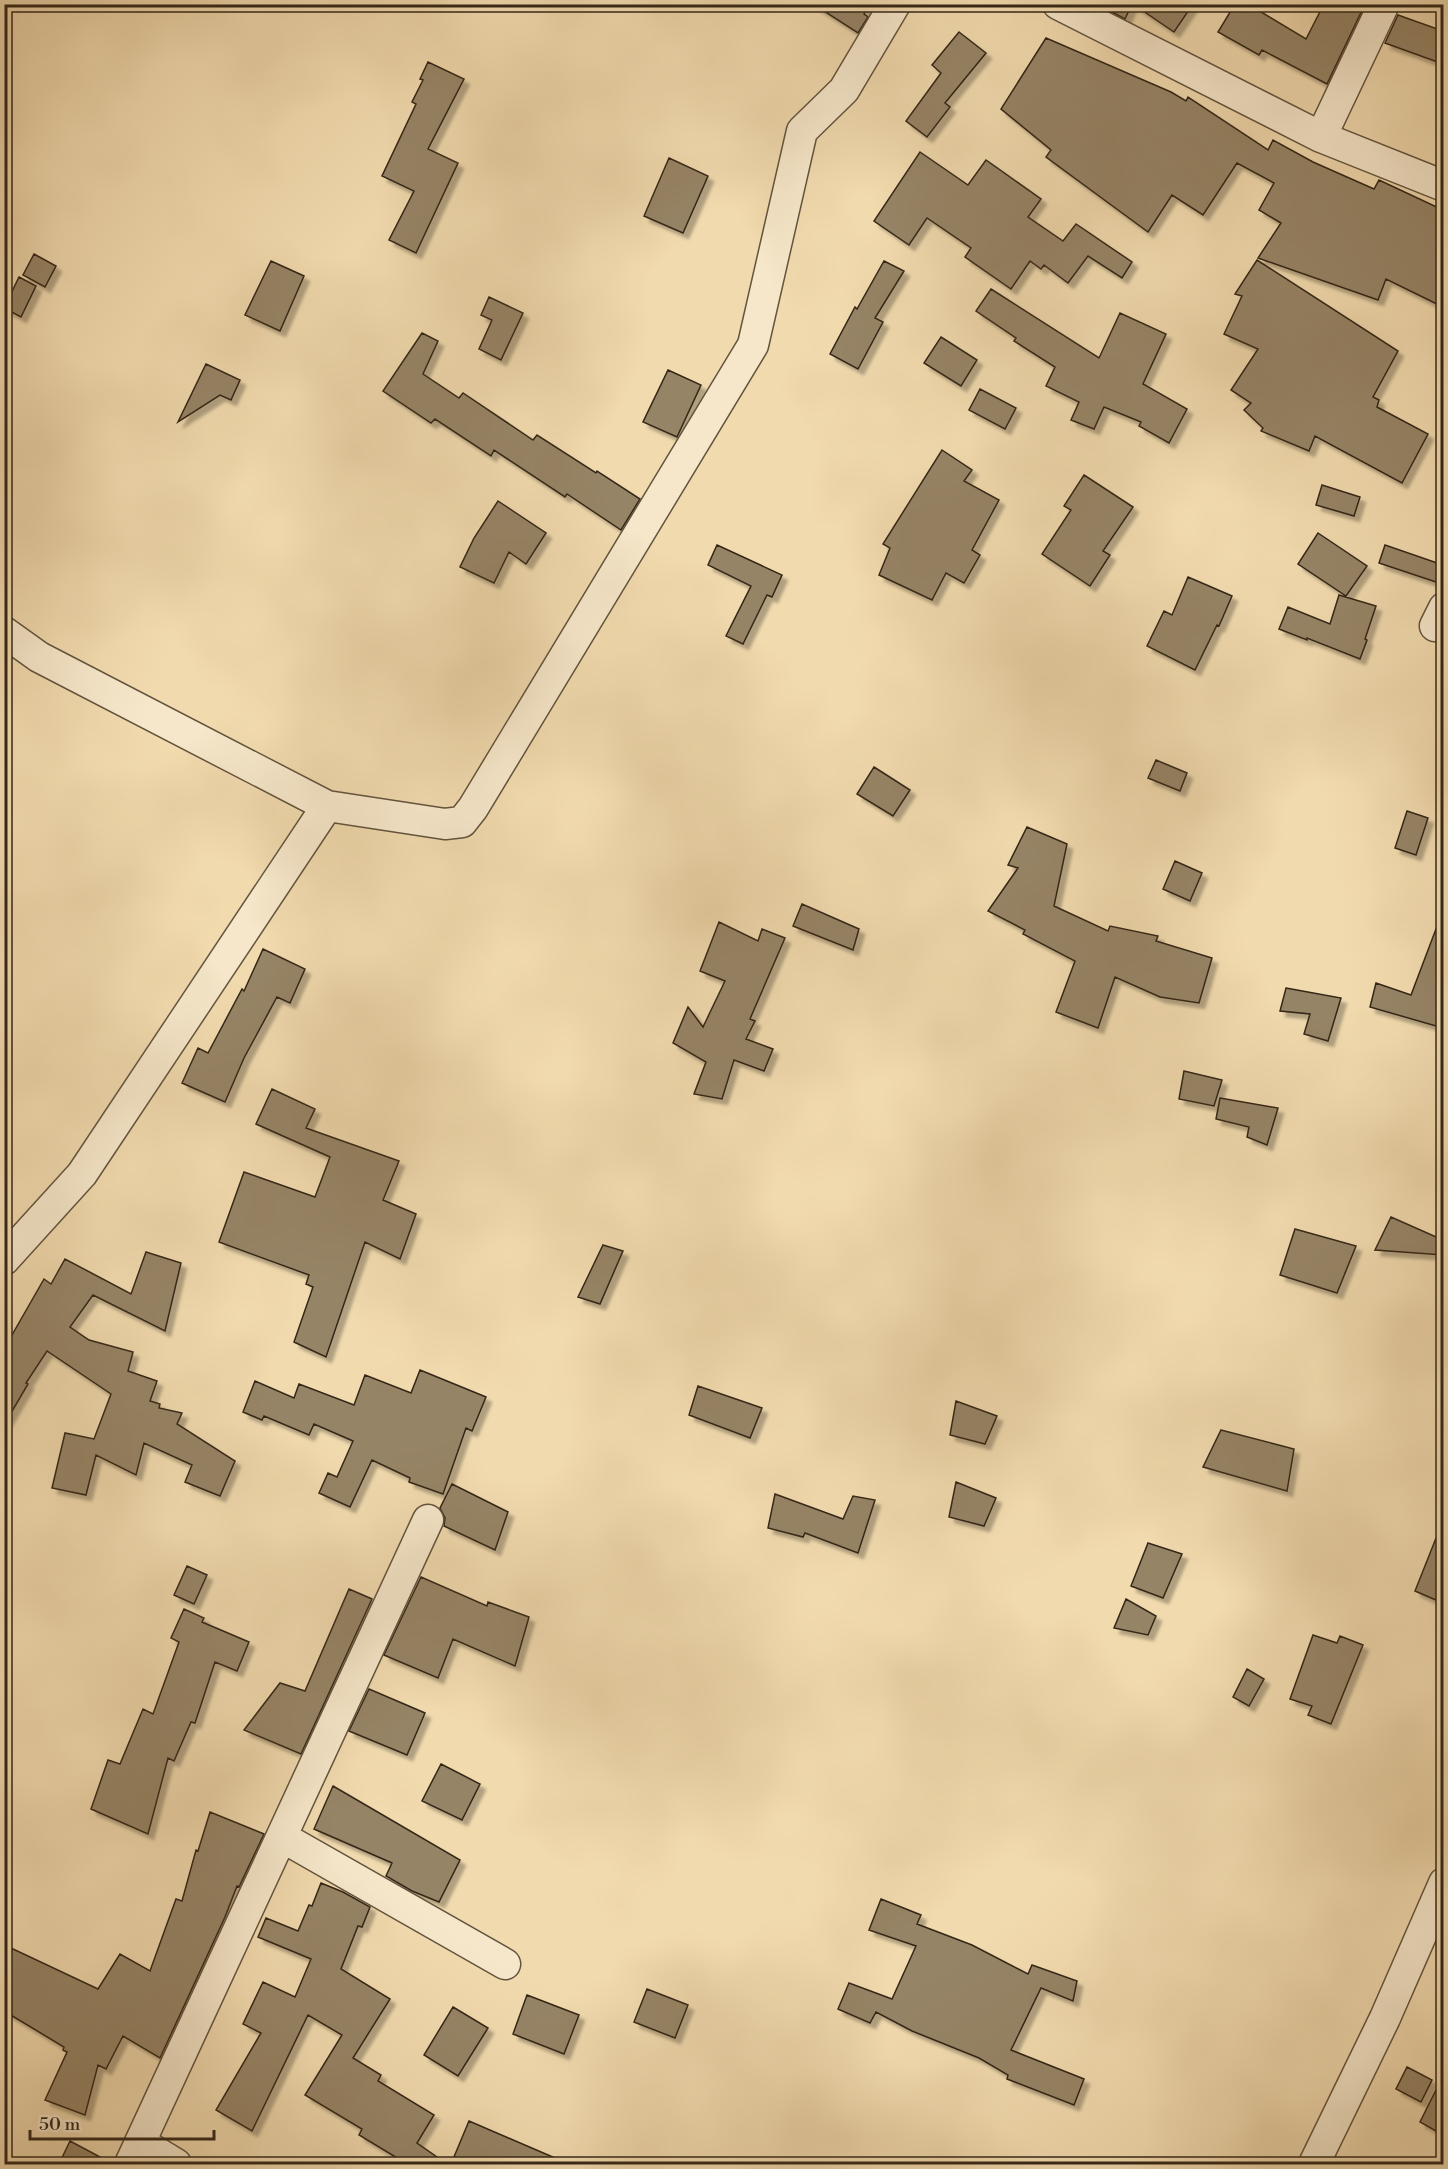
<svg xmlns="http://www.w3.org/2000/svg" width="1448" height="2169" viewBox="0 0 1448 2169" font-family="'Libre Bodoni',serif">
	<defs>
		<filter id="shadow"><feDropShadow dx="5.5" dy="5.5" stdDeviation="1.5" flood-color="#0004"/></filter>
	</defs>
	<rect width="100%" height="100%" fill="#f1daae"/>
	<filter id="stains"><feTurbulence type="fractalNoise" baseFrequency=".00333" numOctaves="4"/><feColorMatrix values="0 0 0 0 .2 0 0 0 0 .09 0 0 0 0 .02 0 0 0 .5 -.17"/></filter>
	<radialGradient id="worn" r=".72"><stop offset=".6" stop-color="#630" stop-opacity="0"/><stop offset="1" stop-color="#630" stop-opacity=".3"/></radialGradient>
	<!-- building -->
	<path fill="#968466" stroke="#342718" stroke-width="1.5" filter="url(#shadow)" d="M813,4H869L864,14L868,17L858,33Z
		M1097,4H1132L1125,19Z
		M1133,4H1193L1174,32Z
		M1235,4H1248L1306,39L1324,4H1365L1327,84L1262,50L1259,55L1218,32Z
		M1398,15L1443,31V64L1385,43Z
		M959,32L986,53L945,103L950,107L927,137L906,121L941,73L932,65Z
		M1046,38L1171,92L1186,101L1188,97L1268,150L1273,140L1313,162L1374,189L1379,180L1443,210V307L1386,279L1378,300L1258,258L1281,223L1259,210L1274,183L1237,163L1203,215L1172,195L1148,232L1046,157L1051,150L1001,109Z
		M428,62L464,79L428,149L458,163L416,253L389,240L414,191L382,176L416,104L412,102L423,80L420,79Z
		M920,152L968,185L986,160L1041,199L1028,217L1063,241L1076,224L1132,262L1122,278L1088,256L1068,283L1044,265L1041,269L1030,261L1011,289L965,257L971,248L927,218L909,245L874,221Z
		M669,158L708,176L683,233L644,216Z
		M34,254L56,266L45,287L23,275Z
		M1257,260L1398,351L1373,397L1379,400L1377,407L1428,434L1402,483L1315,436L1309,451L1261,431L1263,428L1244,410L1251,403L1231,390L1258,349L1224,334L1242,296L1235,294Z
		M271,261L304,276L280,331L245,315Z
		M884,261L904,271L875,318L883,322L858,369L830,354L855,307L857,309Z
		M19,277L36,286L21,317L4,308Z
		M991,289L1099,358L1120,313L1166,334L1143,384L1187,409L1169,443L1139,426L1141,422L1104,407L1094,429L1071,420L1079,402L1046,386L1055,367L1014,341L1016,338L976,311Z
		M489,297L523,313L501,360L479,349L492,320L481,315Z
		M422,333L438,341L423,374L459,398L463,393L533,440L537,435L596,473L597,471L640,499L621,530L567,494L565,497L494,450L491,456L435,419L431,423L383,391Z
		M941,337L977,360L961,386L924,363Z
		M206,364L240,380L231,400L220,395L178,422Z
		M668,370L701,385L677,437L643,422Z
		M980,389L1016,408L1005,429L969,410Z
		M942,450L972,470L964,481L999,500L972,550L980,555L964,583L946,573L932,600L879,575L890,548L883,544Z
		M1084,475L1133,507L1103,551L1110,555L1090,586L1042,554L1071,510L1064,506Z
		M1322,485L1360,497L1354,516L1316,505Z
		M498,501L546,533L526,564L509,552L494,583L460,567L474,538Z
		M1318,533L1367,566L1346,596L1298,564Z
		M717,545L782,575L772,597L767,595L743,644L726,636L751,586L708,565Z
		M1385,545L1443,565L1439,583L1379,563Z
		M1188,577L1232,596L1219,626L1217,625L1195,670L1147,646L1164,611L1172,615Z
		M1339,595L1376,606L1365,639L1367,640L1360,659L1307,638V640L1279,629L1288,607L1330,624Z
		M1156,760L1187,773L1180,791L1148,778Z
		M874,767L910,790L893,816L857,794Z
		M1407,811L1428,818L1416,855L1395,848Z
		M1027,827L1067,844L1054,906L1108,931L1110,926L1158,936L1156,941L1212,958L1199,1003L1160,997L1115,977L1098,1028L1056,1012L1075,961L1023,934L1025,930L988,911L1018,868L1008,865Z
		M1175,861L1202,873L1190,901L1163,889Z
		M802,904L859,929L853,950L793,926Z
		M1442,913L1443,914V1028L1370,1007L1376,983L1411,995Z
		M719,922L758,941L762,929L785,938L750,1019L755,1021L746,1039L773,1049L764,1071L734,1060L722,1099L694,1094L706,1062L673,1043L688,1007L703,1027L725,981L700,971Z
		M263,949L305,969L290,1003L277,997L244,1058L225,1102L182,1083L198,1048L208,1053L242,989L244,991Z
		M1286,988L1341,998L1328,1041L1304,1034L1310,1014L1280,1011Z
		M1184,1071L1222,1080L1214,1106L1179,1099Z
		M272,1089L315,1109L306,1128L399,1161L383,1200L416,1214L400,1259L365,1242L326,1357L294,1342L313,1287L306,1284L309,1275L219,1242L244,1172L315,1197L330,1157L256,1124Z
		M1220,1098L1278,1108L1267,1145L1247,1137L1249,1127L1216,1119Z
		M1391,1217L1443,1240V1255L1375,1250Z
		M1295,1229L1356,1246L1337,1293L1280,1275Z
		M603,1245L623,1251L600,1304L578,1297Z
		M146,1252L181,1263L165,1331L93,1295L70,1327L89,1340L133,1352L128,1371L157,1381L150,1401L160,1404L159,1408L182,1413L177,1424L235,1461L220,1496L185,1482L192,1465L144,1443L136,1475L96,1455L86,1495L52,1488L65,1433L94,1439L111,1394L47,1351L26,1383L28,1384L4,1425V1349L44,1279L51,1284L65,1259L131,1294Z
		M420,1370L486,1397L472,1431L466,1428L443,1494L409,1482L410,1478L372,1460L350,1507L319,1493L328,1473L337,1477L353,1441L314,1424L309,1435L264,1416L262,1420L243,1412L255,1381L294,1398L299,1384L354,1405L365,1375L411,1393Z
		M698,1386L762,1408L750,1438L689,1415Z
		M956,1401L997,1416L985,1444L950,1435Z
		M1221,1430L1294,1449L1287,1491L1203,1467Z
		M956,1482L996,1498L984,1526L949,1517Z
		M452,1484L508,1512L495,1550L444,1526L445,1518L440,1508Z
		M775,1494L843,1519L853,1496L875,1500L858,1553L805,1533L803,1537L768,1528Z
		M1442,1523H1443V1603L1415,1591Z
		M1148,1543L1182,1554L1163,1598L1131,1586Z
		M187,1566L207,1575L194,1604L174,1595Z
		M421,1577L487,1606L488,1602L529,1617L515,1666L453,1639L438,1678L384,1655Z
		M349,1589L372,1599L301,1754L244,1730L280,1683L305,1691Z
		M1126,1599L1156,1616L1148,1635L1114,1628Z
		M184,1609L204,1618L202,1622L249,1642L237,1671L215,1662L195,1723L191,1722L174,1761L168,1758L148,1834L91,1809L108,1760L120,1764L143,1709L153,1714L179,1642L171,1638Z
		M1313,1635L1337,1643L1340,1636L1363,1645L1331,1724L1308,1715L1312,1706L1290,1699Z
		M1247,1669L1264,1679L1249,1706L1233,1697Z
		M369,1689L425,1713L407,1755L349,1731Z
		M441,1764L480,1784L462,1820L422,1801Z
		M333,1786L460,1860L439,1902L412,1891L386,1876L392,1863L314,1829Z
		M210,1812L264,1834L239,1887L237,1886L225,1917L160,2058L123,2036L106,2069L98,2065L85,2115L45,2100L67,2052L63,2050L64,2047L4,2011V1963L11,1948L98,1989L120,1954L150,1971L176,1899L182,1901L196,1850L198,1851Z
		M321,1883L343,1892L370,1907L362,1927L358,1926L341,1969L390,1999L353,2058L381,2075L378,2081L434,2115L417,2143L447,2164H407L359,2135L362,2129L305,2095L342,2035L308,2015L252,2131L216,2110L261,2033L243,2024L263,1982L295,1997L311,1959L258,1937L266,1918L298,1931L309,1905L312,1906Z
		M881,1899L921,1915L917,1924L972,1945L1028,1974L1032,1965L1077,1981L1073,2001L1041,1988L1011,2050L1084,2079L1074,2105L1007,2079L1008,2075L979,2058L912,2031L876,2012L870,2023L838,2009L849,1983L892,1999L916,1946L869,1930Z
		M647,1989L688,2005L675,2038L634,2022Z
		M527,1995L579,2015L564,2054L513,2034Z
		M453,2007L488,2028L458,2076L424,2055Z
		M1407,2067L1432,2080L1421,2102L1396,2089Z
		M1443,2076V2135L1420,2122Z
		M469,2121L569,2164H451Z
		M70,2141L113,2164H59Z"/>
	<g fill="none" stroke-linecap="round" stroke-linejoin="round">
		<!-- minor casing -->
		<g stroke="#63543e" stroke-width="33">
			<path id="minor" d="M1058,4L1321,137L1444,186
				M1321,137L1384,4
				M1435,626L1444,608
				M4,632L39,657L327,806
				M4,1260L82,1174L327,806L445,824L462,822L473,808L753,345L802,131L844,90L895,4
				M282,1837L505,1964
				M140,2142L176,2164
				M130,2164L428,1520
				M1314,2164L1385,2018L1444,1883"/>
		</g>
		<!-- minor -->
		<use href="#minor" stroke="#f6e7ca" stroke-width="30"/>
	</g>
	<!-- margin -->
	<rect width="1448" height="2169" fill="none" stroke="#f1daae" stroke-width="24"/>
	<rect x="6" y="6" width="1436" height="2157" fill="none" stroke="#342718" stroke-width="3"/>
	<rect x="12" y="12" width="1424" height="2145" fill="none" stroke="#342718" stroke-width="1.5"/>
	<!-- scale -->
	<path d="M30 2130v9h184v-9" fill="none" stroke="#342718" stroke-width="3"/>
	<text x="39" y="2130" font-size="18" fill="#342718" stroke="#f6e7ca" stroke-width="4.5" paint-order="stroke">50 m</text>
	<rect width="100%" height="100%" filter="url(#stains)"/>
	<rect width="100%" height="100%" fill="url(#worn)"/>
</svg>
